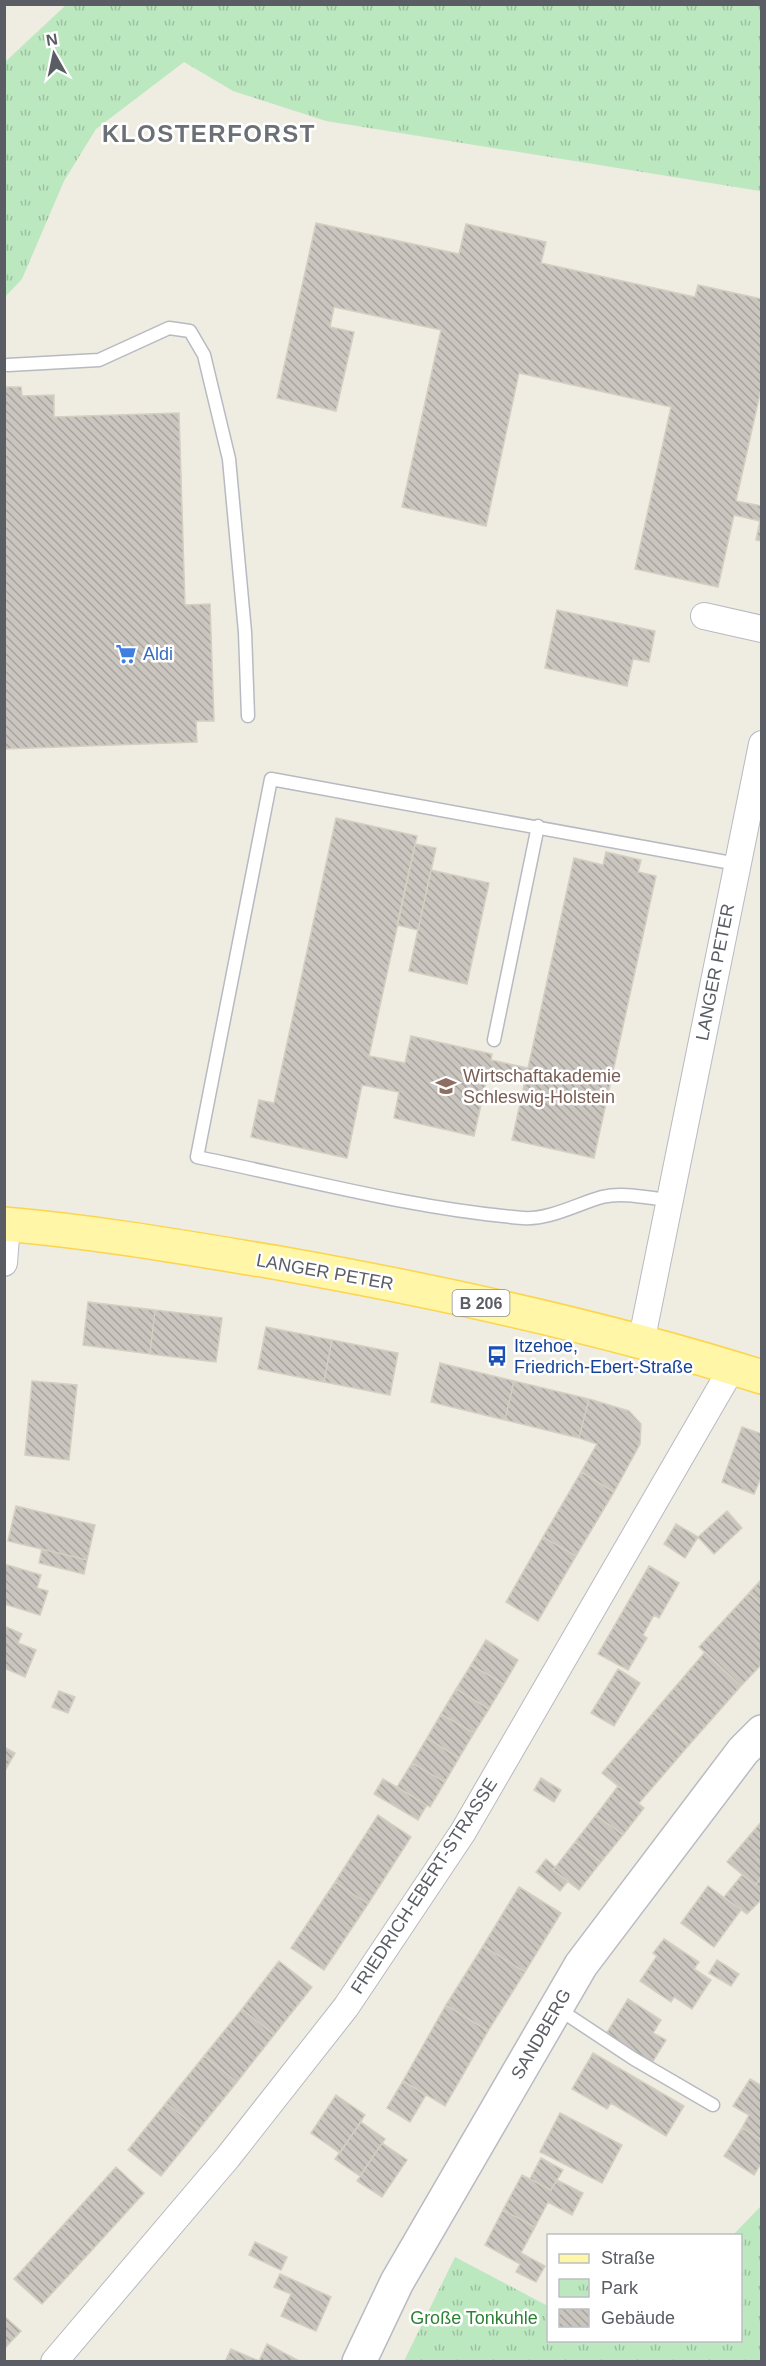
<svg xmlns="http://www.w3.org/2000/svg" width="766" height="2366" viewBox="0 0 766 2366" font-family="Helvetica,sans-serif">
	<defs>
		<pattern id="park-tufts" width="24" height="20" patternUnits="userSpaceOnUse" patternTransform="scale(1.5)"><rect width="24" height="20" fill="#bce8bf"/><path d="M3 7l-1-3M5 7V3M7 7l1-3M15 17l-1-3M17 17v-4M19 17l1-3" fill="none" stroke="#9cbf9f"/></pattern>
		<pattern id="building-back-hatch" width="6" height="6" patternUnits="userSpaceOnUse" patternTransform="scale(1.5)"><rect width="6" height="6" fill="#cac6bf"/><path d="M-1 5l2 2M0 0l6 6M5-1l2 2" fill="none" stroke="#a7a49f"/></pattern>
	</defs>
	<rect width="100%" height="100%" fill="#efece2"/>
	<!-- park -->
	<path fill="url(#park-tufts)" d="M66,5H761V187L760,191L326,121L233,91L184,62L96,129L64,181L22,279L5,297V62Z
		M761,2206V2361H404L455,2257L548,2306V2340H740V2236L733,2235Z"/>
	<!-- building -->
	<path fill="url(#building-back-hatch)" stroke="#d4cfc0" stroke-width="1.5" d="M316,223L459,254L466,224L546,242L541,263L695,297L698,285L762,299V385L736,501L762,506V541L756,540L760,521L734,515L718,587L635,569L671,407L519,373L486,526L402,507L441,330L334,307L330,327L354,332L336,411L277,398Z
		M4,387H21L22,396L54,395V417L179,413L185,605L210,604L214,721H196L197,742L4,749Z
		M557,610L655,631L649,662L633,659L627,686L545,668Z
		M336,818L417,836L369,1056L405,1063L411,1036L492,1054L491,1060L528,1068L574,858L603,865L606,852L641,860L638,872L656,876L594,1158L512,1140L525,1081L488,1073L474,1136L394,1118L399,1092L362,1085L347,1158L251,1137L259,1100L274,1103Z
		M415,844L436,848L418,930L397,925Z
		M431,870L489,883L467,984L409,971Z
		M88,1302L155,1310L150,1354L83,1345Z
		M155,1310L222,1318L216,1362L150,1354Z
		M266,1327L332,1340L324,1382L258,1369Z
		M332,1340L398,1353L390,1395L324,1382Z
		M440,1363L514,1381L505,1420L431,1402Z
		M32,1381L77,1385L69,1460L25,1455Z
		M514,1381L589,1399L579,1438L505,1420Z
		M589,1399L629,1411L641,1424L640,1444L614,1492L581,1472L597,1444L579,1438Z
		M742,1427L762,1434V1475L754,1494L722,1482Z
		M581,1472L614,1492L576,1556L543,1537Z
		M16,1506L95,1525L87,1560L8,1541Z
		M727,1511L742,1528L714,1554L698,1537Z
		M676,1524L698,1537L685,1558L664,1544Z
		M543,1537L576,1556L538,1621L506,1602Z
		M42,1549L87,1560L84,1574L39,1563Z
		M4,1564L41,1575L37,1588L48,1591L40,1615L4,1604Z
		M649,1566L679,1583L659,1618L654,1615L643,1635L647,1638L628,1670L598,1654Z
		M762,1579V1605L749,1593Z
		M749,1593L762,1605V1664L741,1686L699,1647Z
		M4,1626L22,1634L18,1643L36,1650L25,1677L4,1668Z
		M486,1640L518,1660L504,1684L471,1665Z
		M705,1652L741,1686L689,1745L653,1713Z
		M471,1665L504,1684L489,1709L456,1689Z
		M618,1669L640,1683L614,1726L591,1713Z
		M456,1689L489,1709L474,1733L441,1714Z
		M59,1691L75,1697L68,1713L52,1707Z
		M653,1713L689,1745L639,1803L602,1773Z
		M441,1714L474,1733L459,1758L427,1738Z
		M427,1738L459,1758L445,1782L412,1763Z
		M4,1747L15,1753L6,1769L4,1768Z
		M412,1763L445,1782L430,1807L397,1787Z
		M541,1778L561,1790L554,1802L534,1790Z
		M383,1779L427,1805L418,1820L374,1794Z
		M618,1786L644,1808L623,1835L596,1815Z
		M378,1815L411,1837L368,1904L335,1882Z
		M596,1815L623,1835L601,1862L575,1842Z
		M762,1821V1877L755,1885L727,1862Z
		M575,1842L601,1862L579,1890L553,1870Z
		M546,1859L555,1867L553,1870L568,1881L560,1891L536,1872Z
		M742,1875L755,1885L762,1877V1899L747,1914L724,1897Z
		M335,1882L368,1904L324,1970L291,1948Z
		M708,1886L741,1910L714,1947L681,1923Z
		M519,1887L561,1913L525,1972L483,1946Z
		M664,1939L699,1962L694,1969L711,1980L692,2009L674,1997L671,2002L640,1981L657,1956L653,1953Z
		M483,1946L525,1972L488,2031L446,2005Z
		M717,1960L739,1974L731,1986L709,1973Z
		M279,1961L312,1987L274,2035L242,2009Z
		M628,1999L661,2020L653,2033L666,2040L652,2063L606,2034Z
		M446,2005L488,2031L445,2106L403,2081Z
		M242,2009L274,2035L237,2082L204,2056Z
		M593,2053L684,2106L666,2136L611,2103L607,2109L572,2089Z
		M204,2056L237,2082L199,2129L166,2103Z
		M750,2079L762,2086V2140L742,2128L749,2115L733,2106Z
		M403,2081L426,2095L410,2122L387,2108Z
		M336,2095L365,2115L340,2153L311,2133Z
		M166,2103L199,2129L161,2176L128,2150Z
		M560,2113L622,2145L602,2183L540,2152Z
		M361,2122L385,2139L360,2176L335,2159Z
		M742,2128L762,2140V2162L754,2175L724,2156Z
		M382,2143L407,2160L382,2197L357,2181Z
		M541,2158L563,2170L551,2190L530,2179Z
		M116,2167L144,2193L93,2249L65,2223Z
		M522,2175L551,2190L557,2180L583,2193L572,2215L548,2202L535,2227L503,2210Z
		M503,2210L535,2227L521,2253L545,2266L536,2282L516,2272L520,2264L485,2245Z
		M65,2223L93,2249L42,2304L14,2279Z
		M255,2242L287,2257L281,2270L249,2255Z
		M280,2274L331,2297L316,2331L281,2316L291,2294L274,2287Z
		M4,2316L21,2331L4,2349Z
		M267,2344L301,2362H225L231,2349L259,2361Z"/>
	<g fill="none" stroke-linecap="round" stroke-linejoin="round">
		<!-- lane casing -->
		<g stroke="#b7bac0" stroke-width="15">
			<path id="lane" d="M8,365L99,360L169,328L190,331L204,355L229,459L245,632L248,716
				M494,1040L538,826
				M669,1200C648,1198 623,1192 602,1197C577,1204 549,1220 523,1218C413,1209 304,1179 197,1157L271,779L737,864
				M557,2008L634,2059L713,2105"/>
		</g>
		<!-- street casing -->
		<g stroke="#b7bac0" stroke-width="28">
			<path id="street" d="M704,616L762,629
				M4,1263L7,1224
				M641,1343L762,744
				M54,2362L228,2157L346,2007L463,1832L732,1368"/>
		</g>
		<!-- secondary casing -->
		<g stroke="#b8bbc2" stroke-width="36">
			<path id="secondary" d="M359,2362L397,2282L581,1965L743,1751L762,1732"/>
		</g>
		<!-- primary casing -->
		<g stroke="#fcd54d" stroke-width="36">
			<path id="primary" d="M4,1224C97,1232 188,1248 279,1263C442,1292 604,1327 762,1377"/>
		</g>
		<!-- lane -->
		<use href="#lane" stroke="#fff" stroke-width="12"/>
		<!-- street -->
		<use href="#street" stroke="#fff" stroke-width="26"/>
		<!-- secondary -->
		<use href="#secondary" stroke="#fff" stroke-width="33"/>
		<!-- primary -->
		<use href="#primary" stroke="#fff6a7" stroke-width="33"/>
	</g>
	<!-- icons -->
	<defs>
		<g id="supermarket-bare" transform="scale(1.62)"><path d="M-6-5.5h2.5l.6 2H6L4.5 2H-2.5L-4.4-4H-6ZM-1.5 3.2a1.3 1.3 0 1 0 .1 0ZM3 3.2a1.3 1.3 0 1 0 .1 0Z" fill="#3f7fe0" stroke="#fff" stroke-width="2.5" paint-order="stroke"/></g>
		<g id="school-bare" transform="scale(1.62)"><path d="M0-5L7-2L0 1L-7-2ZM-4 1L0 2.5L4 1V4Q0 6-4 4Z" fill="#8d6e63" stroke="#fff" stroke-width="2.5" paint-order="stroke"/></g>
		<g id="bus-bare" transform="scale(1.62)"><path d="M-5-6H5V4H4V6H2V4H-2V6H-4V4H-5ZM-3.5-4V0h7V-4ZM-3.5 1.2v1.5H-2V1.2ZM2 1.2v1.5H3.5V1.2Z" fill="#1a4fb4" stroke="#fff" stroke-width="2.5" paint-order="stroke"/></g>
	</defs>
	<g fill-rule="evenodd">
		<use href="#supermarket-bare" x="126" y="654"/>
		<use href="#school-bare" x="446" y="1086"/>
		<use href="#bus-bare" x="497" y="1356"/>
	</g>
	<g text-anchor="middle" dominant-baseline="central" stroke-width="5" stroke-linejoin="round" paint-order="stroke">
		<!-- shield labels -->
		<rect fill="#fff" stroke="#8c8e92" stroke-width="1.5" x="452.5" y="1290" width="57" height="26" rx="4.5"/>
		<g font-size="16" font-weight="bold" fill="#5a5e64">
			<text x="481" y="1303">B 206</text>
		</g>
		<!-- shop labels -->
		<g font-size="18" fill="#366cbe" stroke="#fff" text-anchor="start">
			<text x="143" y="654">Aldi</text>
		</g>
		<!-- street labels -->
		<g font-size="18" fill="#5a5e64" stroke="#fff">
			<text transform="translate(715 972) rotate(-79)">LANGER PETER</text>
			<text transform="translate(325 1272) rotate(10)">LANGER PETER</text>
			<text transform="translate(424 1886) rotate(-57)">FRIEDRICH-EBERT-STRASSE</text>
			<text transform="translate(541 2034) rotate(-60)">SANDBERG</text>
		</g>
		<!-- education labels -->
		<g font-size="18" fill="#785e54" stroke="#fff" text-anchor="start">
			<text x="463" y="1076">Wirtschaftakademie<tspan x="463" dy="21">Schleswig-Holstein</tspan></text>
		</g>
		<!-- transit labels -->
		<g font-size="18" fill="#164399" stroke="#fff" text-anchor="start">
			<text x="514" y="1346">Itzehoe,<tspan x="514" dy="21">Friedrich-Ebert-Straße</tspan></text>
		</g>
		<!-- park labels -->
		<g font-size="18" fill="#2d8235" stroke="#fff">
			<text x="474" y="2318">Große Tonkuhle</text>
		</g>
		<!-- district labels -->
		<g font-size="24" font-weight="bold" letter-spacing="1.5" fill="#6b7076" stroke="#fff">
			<text x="209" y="133">KLOSTERFORST</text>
		</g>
	</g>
	<!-- border -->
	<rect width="766" height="2366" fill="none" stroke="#5a5e64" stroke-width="12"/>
	<!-- legend -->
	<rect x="547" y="2234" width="195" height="108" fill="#ffffff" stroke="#bdbfc1" stroke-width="1.5"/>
	<rect x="559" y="2254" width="30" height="9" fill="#fff6a7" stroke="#bdbfc1" stroke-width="1.5"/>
	<text x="601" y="2264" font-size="18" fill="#5a5e64">Straße</text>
	<rect x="559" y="2279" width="30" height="18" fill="url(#park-tufts)" stroke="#bdbfc1" stroke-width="1.5"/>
	<text x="601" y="2294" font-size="18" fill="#5a5e64">Park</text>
	<rect x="559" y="2309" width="30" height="18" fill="url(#building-back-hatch)" stroke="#bdbfc1" stroke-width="1.5"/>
	<text x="601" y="2324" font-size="18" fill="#5a5e64">Gebäude</text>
	<!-- north arrow -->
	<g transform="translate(54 54) rotate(351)" stroke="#ffffff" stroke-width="4.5" paint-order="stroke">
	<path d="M0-4.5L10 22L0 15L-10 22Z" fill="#5a5e64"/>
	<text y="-9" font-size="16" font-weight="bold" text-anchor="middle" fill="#5a5e64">N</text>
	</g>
</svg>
